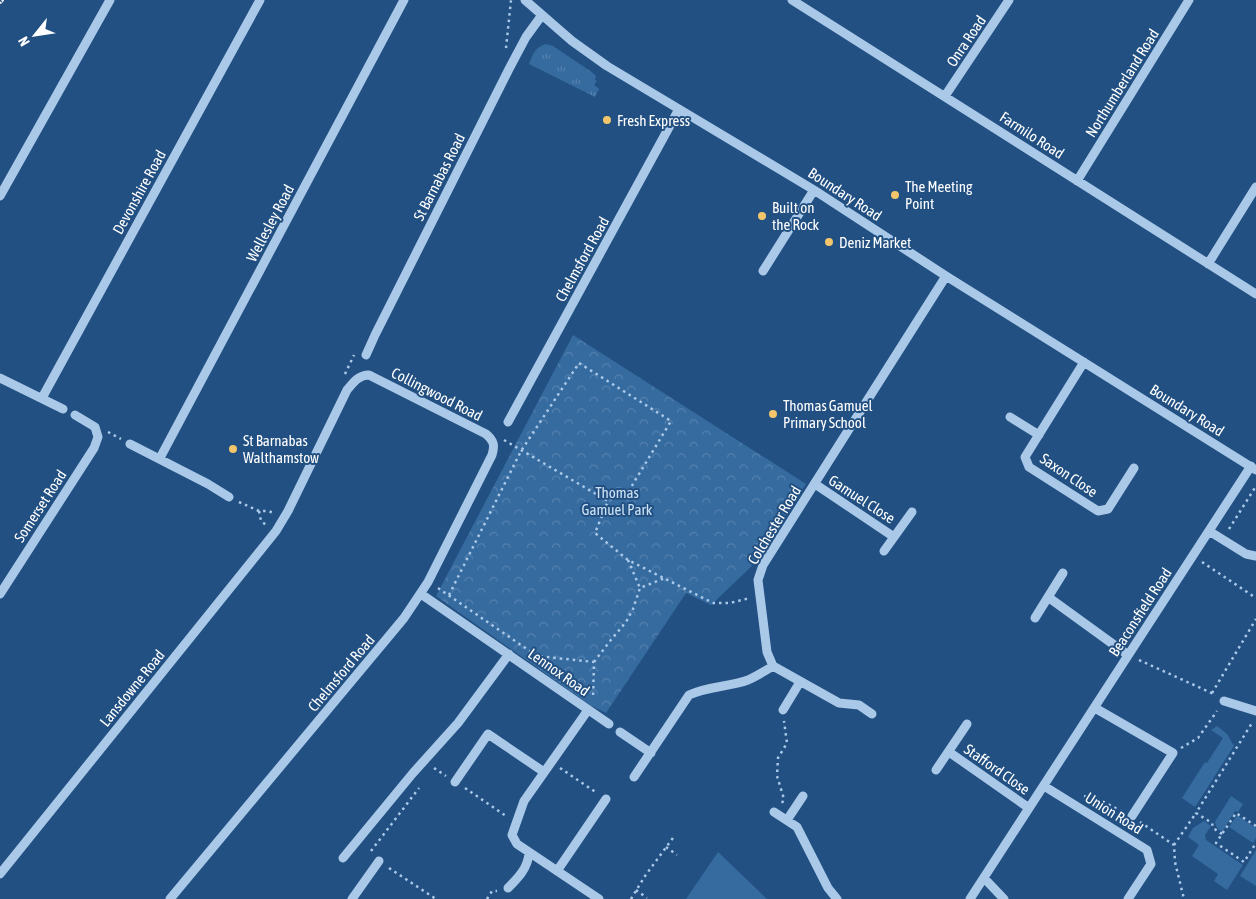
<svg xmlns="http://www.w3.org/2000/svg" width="1256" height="899" viewBox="0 0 1256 899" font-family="'Asap Condensed',sans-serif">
	<defs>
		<pattern id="grass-tufts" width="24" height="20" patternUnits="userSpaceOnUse" patternTransform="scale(1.25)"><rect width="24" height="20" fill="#366ba0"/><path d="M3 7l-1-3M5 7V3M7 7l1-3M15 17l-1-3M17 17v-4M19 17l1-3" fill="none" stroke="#5481ae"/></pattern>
		<pattern id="park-crowns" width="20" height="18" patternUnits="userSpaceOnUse" patternTransform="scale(1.25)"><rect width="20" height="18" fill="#366ba0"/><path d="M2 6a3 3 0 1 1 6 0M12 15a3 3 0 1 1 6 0" fill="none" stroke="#5481ae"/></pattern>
	</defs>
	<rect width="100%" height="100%" fill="#225082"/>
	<!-- grass -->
	<path fill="url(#grass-tufts)" d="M546,44L553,46L593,73L596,76L595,80L597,81L594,85L599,89L595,97L529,64C533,54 535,47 546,44Z"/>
	<!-- park -->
	<path fill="url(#park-crowns)" d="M573,335L806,484L755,563L711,605L686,593L606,713L590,705L436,596Z"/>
	<!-- garden -->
	<path fill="#366ba0" d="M1217,726L1227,734L1234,746L1195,807L1182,798L1205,762L1207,763L1223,738L1211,730Z
		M1231,796L1243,804L1238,812L1235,811L1222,832L1217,828L1215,822Z
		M1237,815L1256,828V838L1253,843L1229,827Z
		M1204,821L1211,826L1205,835L1206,840L1243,865L1227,890L1214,881L1218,874L1192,856L1199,845L1188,837L1193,828Z
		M1256,850V886L1240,876Z
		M718,852L767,899H686Z"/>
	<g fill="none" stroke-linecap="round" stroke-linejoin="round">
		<!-- path -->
		<path stroke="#aac9e8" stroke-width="2.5" stroke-dasharray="2.5 4" stroke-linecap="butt" d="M506,48L511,0
			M345,374L354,355
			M108,432L121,439
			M504,440L608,501L595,533L628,560L713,603H730L750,598
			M239,502L259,511H268L274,513
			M259,511L261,521L266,525
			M1229,529L1256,486
			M628,560L640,588
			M1202,562L1256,598
			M438,588L537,656L594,662L593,699
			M449,595L521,451L579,363L671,421L630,489L608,501
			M1139,660L1216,695
			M594,662L610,641L626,622L633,609L640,588L665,578
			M1212,693L1256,619
			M1181,748L1198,738L1217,711
			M434,768L446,776
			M560,768L597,793
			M465,788L506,816
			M1084,796L1102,801L1123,812
			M782,803L784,799L777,776L778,758L787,743L784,721
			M1140,822L1174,845L1175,862L1184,899
			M1256,826L1236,813L1216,843L1244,862L1256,843
			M1222,834L1213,828L1212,823L1196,813L1252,723
			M1174,845L1196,813
			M666,847L677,855
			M371,851L419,788
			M389,868L436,899
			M636,890L647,898
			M487,899L492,891H497
			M631,899L645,876L673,838"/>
		<!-- minor -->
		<path stroke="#aac9e8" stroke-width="9" d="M525,0L572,41L607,66L814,190L946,276L1256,470
			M792,0L1256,294
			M945,96L1009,0
			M1077,181L1189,0
			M0,196L110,0
			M1208,264L1256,187
			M763,271L814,190
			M366,355L375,335L509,69L526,37L542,15
			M1084,362L1025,457L1029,467L1098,511L1108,509L1134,468
			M0,378L63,409
			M42,398L260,0
			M1010,417L1039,435
			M508,422L679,109
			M130,444L208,484L229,497
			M160,458L404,0
			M815,484L894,537
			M1209,531L1246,554L1256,556
			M884,551L912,512
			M0,594L94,448L98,437L95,427L75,415
			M421,594L609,724
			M1048,597L1128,655
			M1035,618L1063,573
			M773,666L839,703L859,705L872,714
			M1224,701L1256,711
			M1095,708L1173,753L1132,816
			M588,710L524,801L512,835L517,844L599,899
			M783,710L800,682
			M620,732L651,753
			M949,752L1029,808
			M936,770L967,724
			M634,777L689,695C708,686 729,687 748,680C757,676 765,671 773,666L767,652L758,580L763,565L946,276
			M455,782L488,734L544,772
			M1044,786L1147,850L1151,864L1128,899
			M774,812L797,827L828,888L837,899
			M787,820L803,796
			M343,858L413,773L458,723L509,654
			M557,871L606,799
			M0,874L276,531L288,511L347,390C353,383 358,375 369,375L486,434C494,441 495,445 492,455L428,582L404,618L170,899
			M984,878L1004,899
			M508,888C518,878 528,868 529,853
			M352,899L379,861
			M970,899L1251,466"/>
		<!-- rail casing -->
		<g stroke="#fff" stroke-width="5.5">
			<path id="rail" d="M0,1L1,0"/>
		</g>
		<!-- rail -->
		<use href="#rail" stroke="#225082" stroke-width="4" stroke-dasharray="11" stroke-linecap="butt"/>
	</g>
	<!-- markers -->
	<g fill="#f3c66c" stroke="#225082" stroke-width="2">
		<circle cx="607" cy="120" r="5"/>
		<circle cx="895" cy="195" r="5"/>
		<circle cx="762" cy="216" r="5"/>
		<circle cx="829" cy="242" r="5"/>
		<circle cx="773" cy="414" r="5"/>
		<circle cx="233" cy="449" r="5"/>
	</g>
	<g text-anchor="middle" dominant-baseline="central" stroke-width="4" stroke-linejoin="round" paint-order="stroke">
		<!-- street labels -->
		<g font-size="15" fill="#fff" stroke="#225082">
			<text transform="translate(966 41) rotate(-56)">Onra Road</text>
			<text transform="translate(1122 83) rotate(-58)">Northumberland Road</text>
			<text transform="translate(1032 135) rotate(33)">Farmilo Road</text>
			<text transform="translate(439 177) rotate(-63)">St Barnabas Road</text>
			<text transform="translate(139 192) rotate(-61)">Devonshire Road</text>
			<text transform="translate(845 194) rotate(33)">Boundary Road</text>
			<text transform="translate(270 223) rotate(-62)">Wellesley Road</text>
			<text transform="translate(582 259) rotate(-61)">Chelmsford Road</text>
			<text transform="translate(437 394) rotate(27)">Collingwood Road</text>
			<text transform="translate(1187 410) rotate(32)">Boundary Road</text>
			<text transform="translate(1069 475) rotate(34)">Saxon Close</text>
			<text transform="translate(862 499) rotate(33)">Gamuel Close</text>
			<text transform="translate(40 506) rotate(-57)">Somerset Road</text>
			<text transform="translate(774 525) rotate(-59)">Colchester Road</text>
			<text transform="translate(1140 612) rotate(-57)">Beaconsfield Road</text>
			<text transform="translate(559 672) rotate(35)">Lennox Road</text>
			<text transform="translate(341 673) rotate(-50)">Chelmsford Road</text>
			<text transform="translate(132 688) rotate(-51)">Lansdowne Road</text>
			<text transform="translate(997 769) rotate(35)">Stafford Close</text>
			<text transform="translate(1114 813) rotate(32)">Union Road</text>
		</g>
		<!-- poi labels -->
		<g font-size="15" fill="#fff" stroke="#225082" text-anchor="start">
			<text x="617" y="120">Fresh Express</text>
			<text x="905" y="186">The Meeting<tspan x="905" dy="17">Point</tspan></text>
			<text x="772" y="207">Built on<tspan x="772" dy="17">the Rock</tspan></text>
			<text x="839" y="242">Deniz Market</text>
			<text x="783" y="405">Thomas Gamuel<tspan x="783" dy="17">Primary School</tspan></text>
			<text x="243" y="440">St Barnabas<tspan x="243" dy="17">Walthamstow</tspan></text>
		</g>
		<!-- park labels -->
		<g font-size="15" fill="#cde2f6" stroke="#225082">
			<text x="617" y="492">Thomas<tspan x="617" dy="17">Gamuel Park</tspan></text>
		</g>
	</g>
	<!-- north arrow -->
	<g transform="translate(35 35) rotate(240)" stroke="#225082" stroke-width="4" paint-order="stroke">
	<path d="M0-4L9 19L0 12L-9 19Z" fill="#ffffff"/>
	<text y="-8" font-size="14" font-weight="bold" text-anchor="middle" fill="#ffffff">N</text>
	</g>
</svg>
